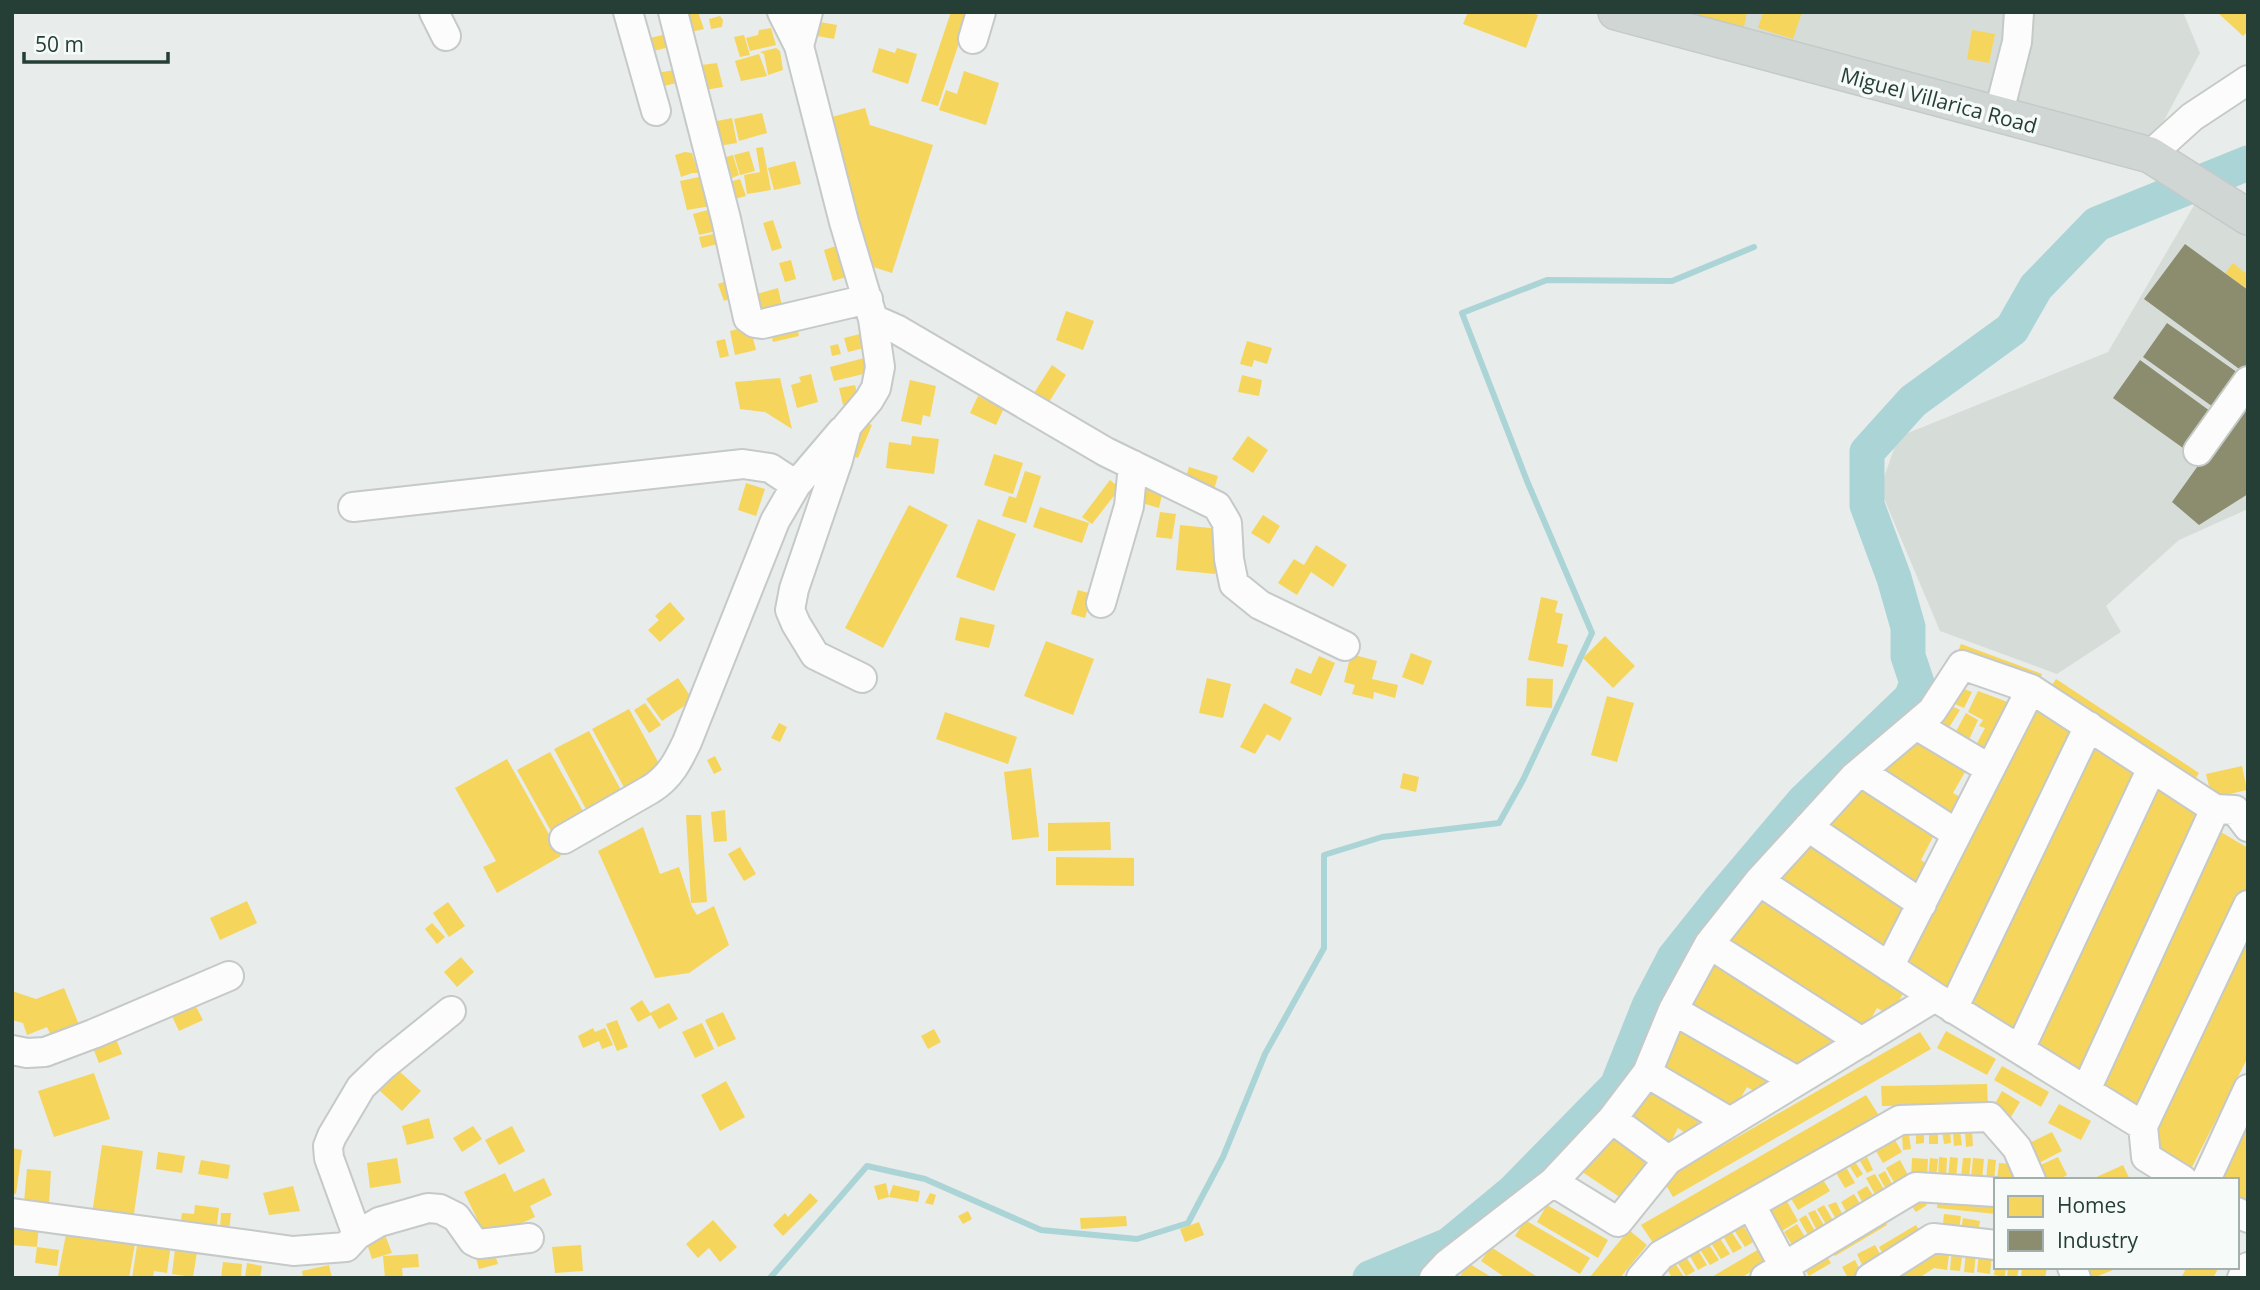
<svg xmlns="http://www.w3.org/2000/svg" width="2260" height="1290" viewBox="0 0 2260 1290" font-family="'Open Sans',sans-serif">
	<rect width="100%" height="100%" fill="#e8ecea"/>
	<!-- built -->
	<path fill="#d6ddd9" d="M1670,12H2183L2200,53L2151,145Z
		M2196,202L2248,237V509L2179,540L2106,606L2121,632L2057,674L1940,631L1880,489L1898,437L2108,352Z"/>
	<!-- homes -->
	<path fill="#f6d55c" d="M691,12H698L704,29L681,34L676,16Z
		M951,12L969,13L938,106L921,101Z
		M1468,12H1530L1538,15L1526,48L1463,24Z
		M1699,12H1747L1744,27L1698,18Z
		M1763,12H1802L1793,39L1758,28Z
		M2217,12H2248V31L2243,36Z
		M720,16L723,20L722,27L711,29L709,19Z
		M814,21L837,25L834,39L812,35Z
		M771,28L776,45L750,51L746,38L758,35L759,30Z
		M1972,30L1995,34L1989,63L1967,59Z
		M671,33L674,46L653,51L650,38Z
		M744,35L750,55L740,57L734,37Z
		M776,48L780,51L783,70L768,75L764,54L760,52Z
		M879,48L895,53L897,48L917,54L908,84L872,72Z
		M759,54L767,76L741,81L735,61Z
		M717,63L723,87L699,91L694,66Z
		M675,70L677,83L659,87L656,73Z
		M964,71L999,83L986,125L939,110L946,90L957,94Z
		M865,108L870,125L933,145L892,273L870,266L828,118Z
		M762,113L767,133L739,141L734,119Z
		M732,118L737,143L712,147L707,123Z
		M763,147L771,190L747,194L744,175L760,172L756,148Z
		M749,151L755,171L740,175L734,155Z
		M685,152L692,153L698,173H692L681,177L675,155Z
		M733,155L739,175L732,178L726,157Z
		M795,161L801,184L774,190L768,168Z
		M704,176L711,206L687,210L680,181Z
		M740,179L746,196L727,201L722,184Z
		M715,208L721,230L699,235L693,214Z
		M773,220L782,248L772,251L763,223Z
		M723,232L725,242L702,248L699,237Z
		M836,246L841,262L847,261L852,275L833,281L824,250Z
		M791,260L796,279L785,282L779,263Z
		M2233,263L2248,275V290L2225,273Z
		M729,280L736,296L724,301L718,284Z
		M778,288L783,310L758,315L753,295Z
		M1066,311L1094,321L1083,350L1056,340Z
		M796,320L799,336L773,342L769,326Z
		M750,326L756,350L735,355L730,331Z
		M860,334L864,348L848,352L844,338Z
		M725,339L729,356L720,358L716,341Z
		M1247,341L1272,348L1267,364L1254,360L1252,367L1240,364Z
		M838,344L841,354L832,356L830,346Z
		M868,357L872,372L834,381L830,367Z
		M1052,365L1066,375L1049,402L1034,393Z
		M811,374L818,402L797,408L791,385L801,382L799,377Z
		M1242,375L1262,380L1259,396L1238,392Z
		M780,378L792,429L765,412L740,409L735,382Z
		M910,380L936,386L930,417L923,415L921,425L901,421Z
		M855,385L859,402L843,405L839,388Z
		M978,396L1004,408L996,425L970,413Z
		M860,420L872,425L858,458L847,454Z
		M912,436L939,439L934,474L886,468L889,442L911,445Z
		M1248,436L1268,450L1253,473L1232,459Z
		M994,454L1023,463L1013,494L984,485Z
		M1189,467L1218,476L1213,493L1184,484Z
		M1025,471L1041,476L1026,523L1002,516L1009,496L1016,498Z
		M1110,480L1120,488L1092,524L1082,517Z
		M746,483L765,489L756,516L738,510Z
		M1146,486L1163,490L1159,508L1142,503Z
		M909,505L948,525L883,648L845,628Z
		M1040,507L1089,523L1082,543L1033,527Z
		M1160,512L1176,514L1172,539L1156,537Z
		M1263,515L1280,526L1269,544L1251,533Z
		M978,519L1016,534L994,591L956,577Z
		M1180,525L1220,529L1215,574L1176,570Z
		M1316,545L1347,565L1333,587L1311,572L1297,595L1278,583L1294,559L1304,565Z
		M1078,590L1092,594L1085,618L1071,614Z
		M1541,597L1558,601L1555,612L1563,614L1557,643L1568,645L1563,667L1528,660Z
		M670,602L685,619L660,642L648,630L659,620L655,616Z
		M960,617L995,625L989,648L955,640Z
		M1605,636L1635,666L1613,688L1583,658Z
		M1046,641L1094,659L1073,715L1024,696Z
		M1961,644L2042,674L2037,689L1955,659Z
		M1411,653L1432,661L1423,685L1402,677Z
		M1351,654L1377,661L1372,679L1398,685L1395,698L1374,692L1373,699L1352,694L1355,685L1344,682Z
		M1319,656L1335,663L1321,696L1290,683L1296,668L1311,674Z
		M678,678L693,700L662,721L646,699Z
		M1207,678L1231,684L1223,718L1199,713Z
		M1527,678L1553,679L1552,708L1526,706Z
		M2056,679L2199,773L2190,787L2046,694Z
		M1959,687L1972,692L1964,708L1950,702Z
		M1978,691L2013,704L1988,760L1974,749L1985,728L1979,726L1983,720L1968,712Z
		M1607,696L1634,703L1617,762L1591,755Z
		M2032,699L2081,729L1946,994L1895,963Z
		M645,703L661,725L649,733L634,710Z
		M1264,703L1292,718L1280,741L1267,734L1255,754L1240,747Z
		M1946,703L1960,710L1948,729L1933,721Z
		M629,709L662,769L625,789L592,729Z
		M945,712L1017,737L1008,764L936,739Z
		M1966,713L1978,720L1967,744L1954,735Z
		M779,723L787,727L780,742L771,738Z
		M589,731L622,792L587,811L554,749Z
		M1915,735L1969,765L1953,793L1966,800L1955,824L1874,770Z
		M2092,737L2146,770L2010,1038L1962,1008Z
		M550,752L584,813L551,831L517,770Z
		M715,756L722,770L714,774L707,760Z
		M507,759L561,856L497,893L483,867L496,861L455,788Z
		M2242,766L2247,790L2212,798L2206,774Z
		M1031,768L1039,837L1012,840L1004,772Z
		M1403,773L1419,777L1416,792L1400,788Z
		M2159,779L2206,812L2084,1078L2029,1049Z
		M1865,783L1937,829L1921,860L1932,867L1920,894L1818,825L1835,805L1843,810Z
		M725,810L727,841L714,842L711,812Z
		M686,815H701L707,902L691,903Z
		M1110,822L1111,850L1048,851V823Z
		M643,827L660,874L679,867L692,907L697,915L714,906L729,945L689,973L655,978L598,851Z
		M2214,828L2248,848V887L2143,1111L2095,1087Z
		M1810,833L1916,904L1887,959L1766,880Z
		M740,847L756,874L744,881L728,854Z
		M1056,857L1134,858V886L1056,885Z
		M1753,894L1907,986L1891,1016L1877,1008L1862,1035L1718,943Z
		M247,901L257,923L220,940L210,918Z
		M448,902L465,926L449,937L433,913Z
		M432,923L445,937L437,944L425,929Z
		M2248,941V1057L2191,1169L2154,1151L2156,1127L2220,992Z
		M461,957L474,972L457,987L444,972Z
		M1711,960L1839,1037L1825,1059L1801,1076L1683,1001Z
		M64,988L80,1027L52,1038L47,1027L27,1035L23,1023L12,1020V991L36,999Z
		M642,1000L650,1013L669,1003L678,1019L659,1029L651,1015L638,1022L630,1008Z
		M193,1001L203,1020L179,1031L170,1012Z
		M723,1012L736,1039L718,1047L705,1020Z
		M617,1020L628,1047L617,1051L606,1024Z
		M702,1023L714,1049L695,1058L682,1032Z
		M1676,1024L1773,1074L1761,1095L1747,1087L1733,1111L1653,1066Z
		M593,1028L595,1032L605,1028L613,1045L602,1049L599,1041L583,1048L578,1036Z
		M934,1029L941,1042L928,1049L921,1036Z
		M1946,1031L1996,1059L1987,1075L1937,1048Z
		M1920,1032L1931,1049L1673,1197L1663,1180Z
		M114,1034L122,1054L99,1063L91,1043Z
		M2002,1066L2049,1092L2041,1107L1994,1080Z
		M399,1071L421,1091L402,1111L380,1091Z
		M94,1073L110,1119L54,1137L38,1091Z
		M726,1081L745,1117L720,1131L701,1095Z
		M1653,1084L1703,1115L1690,1136L1678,1128L1668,1147L1629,1124Z
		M1987,1084L1988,1105L1882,1106L1881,1086Z
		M2002,1091L2020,1102L2011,1117L1993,1107Z
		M1866,1095L1878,1114L1656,1247L1641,1225Z
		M2059,1104L2091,1121L2081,1140L2048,1123Z
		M2248,1109V1202L2237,1197V1180H2214Z
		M429,1118L434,1138L407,1145L402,1126Z
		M473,1126L482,1139L462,1152L453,1138Z
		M512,1126L525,1151L499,1165L485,1140Z
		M1916,1128H1924V1143L1916,1144Z
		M1929,1128H1938V1144H1929Z
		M1950,1129L1951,1143L1944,1144L1942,1130Z
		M1612,1130L1653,1158L1641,1180L1634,1176L1621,1198L1581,1171Z
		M1953,1131H1960L1962,1145L1954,1146Z
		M1965,1132H1972L1973,1146L1966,1147Z
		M2052,1132L2062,1151L2035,1165L2025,1145Z
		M1892,1135L1902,1152L1883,1163L1873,1146Z
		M1902,1135H1909L1911,1149L1903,1150Z
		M102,1145L143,1151L133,1220L92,1214Z
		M12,1148L22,1150L16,1194L12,1193Z
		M158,1152L185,1156L182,1173L156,1169Z
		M1851,1156L1863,1174L1857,1178L1845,1159Z
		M1867,1157L1873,1170L1867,1173L1860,1161Z
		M1939,1157L1947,1158L1946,1179L1938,1178Z
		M1950,1157L1958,1158L1956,1179L1948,1178Z
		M2058,1157L2067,1175L2058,1180H2040L2034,1168Z
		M397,1158L401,1183L370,1188L367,1163Z
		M1912,1158L1928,1159L1927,1179H1911Z
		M1930,1158L1938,1159L1936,1179H1928Z
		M1963,1158H1971L1969,1179L1961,1178Z
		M1973,1158L1984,1159L1982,1180L1971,1179Z
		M1988,1159L1996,1160L1994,1181L1986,1180Z
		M201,1160L230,1165L228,1179L198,1174Z
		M1842,1160L1855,1183L1845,1188L1832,1166Z
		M1900,1160L1910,1179L1896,1186L1886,1168Z
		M1999,1163L2013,1164L2012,1180H1997Z
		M2123,1165L2130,1180H2090Z
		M27,1169L51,1171L49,1204L24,1202Z
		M1885,1171L1895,1189L1888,1193L1878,1175Z
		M505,1173L514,1192L544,1178L552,1195L530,1206L535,1217L487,1239L464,1192Z
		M1875,1174L1886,1193L1877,1198L1866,1178Z
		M1822,1178L1830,1191L1798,1210L1790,1197Z
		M886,1183L889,1197L893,1185L920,1191L918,1202L889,1197L878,1200L874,1186Z
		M293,1186L300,1211L269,1215L263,1193Z
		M1867,1186L1876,1200L1865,1207L1857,1192Z
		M1916,1191L1927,1205L1916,1212L1906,1199Z
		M1939,1192L1996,1197V1214L1937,1208Z
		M810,1193L818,1201L783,1236L773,1225L785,1213L788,1217Z
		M930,1193L936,1195L933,1205L925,1203Z
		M1854,1194L1862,1207L1848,1215L1841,1202Z
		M1784,1196L1798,1221L1782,1231L1767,1205Z
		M1836,1202L1845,1219L1838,1223L1828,1205Z
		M195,1205L219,1208L216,1232L180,1228L182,1213L194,1214Z
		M1547,1205L1608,1240L1598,1258L1537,1222Z
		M1824,1205L1834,1222L1827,1226L1817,1209Z
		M1815,1210L1825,1227L1817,1231L1808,1213Z
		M968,1211L972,1219L963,1224L958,1216Z
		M221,1213H231L229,1231H220Z
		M1879,1213L1887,1225L1835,1256L1828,1244Z
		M1944,1214L1961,1216L1958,1236L1942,1234Z
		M1806,1215L1816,1233L1809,1237L1799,1219Z
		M1126,1216L1127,1226L1081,1229L1080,1218Z
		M1963,1218L1980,1221L1977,1238L1960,1236Z
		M713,1220L737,1247L720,1262L709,1248L698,1258L686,1244Z
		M1525,1220L1590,1258L1580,1274L1515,1236Z
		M12,1221L39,1224L37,1247L12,1245Z
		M1199,1222L1204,1235L1185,1242L1180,1229Z
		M1797,1224L1807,1240L1794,1248L1784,1232Z
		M1743,1225L1753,1242L1745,1247L1734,1230Z
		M1916,1225L1923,1237L1886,1259L1879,1247Z
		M67,1229L136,1238L129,1278L58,1276Z
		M1629,1230L1647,1245L1620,1278H1589Z
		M1731,1231L1742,1248L1733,1253L1723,1236Z
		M385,1235L392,1253L372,1259L366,1241Z
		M1719,1237L1730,1254L1721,1259L1711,1243Z
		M138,1239L171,1244L167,1273L154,1271L153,1278H132Z
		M1708,1243L1719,1260L1710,1265L1699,1248Z
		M1931,1244L1950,1248L1947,1270L1934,1268L1919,1278H1890L1925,1253L1928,1258Z
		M581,1245L583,1271L555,1273L552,1247Z
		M1875,1245L1885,1263L1866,1273L1857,1254Z
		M37,1247L59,1250L57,1266L35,1263Z
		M1491,1247L1539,1278H1506L1481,1261Z
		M1696,1247L1707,1265L1698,1270L1688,1253Z
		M1952,1248L1963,1250L1960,1271L1950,1270Z
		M175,1249L197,1252L193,1277L172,1274Z
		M493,1249L498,1264L479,1269L475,1254Z
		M1759,1249L1766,1262L1741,1278H1710Z
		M1822,1249L1831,1263L1809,1276L1800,1262Z
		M1966,1251L1976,1252L1974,1273L1964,1272Z
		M1979,1253L1992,1254L1990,1274L1977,1272Z
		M418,1254L419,1267L402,1268L403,1278H385L383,1256Z
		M1684,1254L1695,1271L1686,1276L1675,1259Z
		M1673,1260L1684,1277L1682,1278H1672L1665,1265Z
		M1855,1260L1864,1278H1848L1842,1267Z
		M223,1262L242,1264L241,1278H221Z
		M247,1263L262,1266L260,1278H245Z
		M1468,1263L1493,1278H1459Z
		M329,1265L332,1278H303L302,1271Z
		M1995,1267H2006L2005,1277L1994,1275Z
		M2008,1267H2019L2017,1278H2007Z
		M2022,1267H2047L2045,1278H2021Z
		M2076,1267H2112L2113,1270L2093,1278H2081Z
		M2187,1267H2219L2213,1278H2181Z"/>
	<!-- industry -->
	<path fill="#8c8c6e" d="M2185,244L2248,290V363L2242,371L2144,299Z
		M2167,323L2241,375L2216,409L2143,357Z
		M2140,360L2210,411L2183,448L2113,398Z
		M2248,396V494L2199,525L2172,502Z"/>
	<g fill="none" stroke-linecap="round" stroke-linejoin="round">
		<!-- stream -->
		<path stroke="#abd4d7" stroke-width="6" d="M770,1278L867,1166L925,1179L1041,1230L1137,1239L1188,1223L1223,1157L1265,1054L1324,948V855L1382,837L1499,823L1523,780L1592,633L1527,481L1462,313L1547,280L1672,281L1754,247"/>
		<!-- river -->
		<path stroke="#abd4d7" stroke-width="35" d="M1370,1278L1449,1245L1513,1192L1617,1086L1649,1006L1674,958L1721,899L1804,801L1911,698L1917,683L1908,656V627L1894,578L1867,505V452L1913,401L2012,329L2036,287L2097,224L2248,163"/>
		<!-- minor casing -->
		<g stroke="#c5c9c7" stroke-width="32">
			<path id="minor" d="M434,12L446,36
				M628,12L656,111
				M673,12L726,219L748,318L755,323L762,324L868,299
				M782,12L799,46L844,222L873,319L880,367L876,388L869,400L847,426L838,460L794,589L790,610L796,624L815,655L862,678
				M973,39L981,12
				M799,46L808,12
				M1998,116L2017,42L2019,12
				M2150,155L2192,117L2248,80
				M873,319L898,330L1106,452L1217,506L1227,523L1229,559L1234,584L1260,605L1345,646
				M2198,451L2248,381
				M353,507L743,464L770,468L796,485
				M1101,603L1129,506L1133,465
				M1916,725L1990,769
				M1861,772L1957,834
				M1808,827L1922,904
				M564,839L651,789C670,777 678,761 687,742L775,521L796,485L842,431
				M1759,881L1935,997
				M1709,944L1862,1042
				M1889,967L2031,689
				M1953,1009L2089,726
				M1673,1010L1797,1081
				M2020,1049L2152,768
				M12,1050L27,1053L45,1052L93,1034L229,976
				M1647,1073L1730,1122
				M2086,1090L2215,809
				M1612,1119L1668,1160
				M2143,1126L2248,905
				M2206,1180L2248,1089
				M1553,1182L1618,1222L1668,1160L1935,997L2143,1126L2146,1157L2183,1180
				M1751,1205L1790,1278
				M2237,1212L2248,1218
				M12,1213L293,1251L346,1247L357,1235L379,1222L428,1208L440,1209L456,1217L473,1241L479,1244L529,1238
				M357,1235L329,1158L328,1146L332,1136L361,1087L384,1065L451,1011
				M2072,1267L2076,1278
				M1434,1278L1447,1264L1553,1182L1612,1119L1647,1073L1673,1010L1709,944L1759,881L1854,777L1932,711L1962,665L2031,689L2215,809L2235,810L2248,827
				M1641,1278L1661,1255L1900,1120L1990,1117L2017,1148L2031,1180
				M1765,1278L1916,1187L1996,1192
				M1870,1278L1933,1238L1996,1245
				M2242,1278L2248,1267"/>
		</g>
		<!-- major casing -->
		<g stroke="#c3cac8" stroke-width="38">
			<path id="major" d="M1616,12L2150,155L2248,217"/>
		</g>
		<!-- minor -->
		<use href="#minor" stroke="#fcfcfc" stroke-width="28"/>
		<!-- major -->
		<use href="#major" stroke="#d0d6d4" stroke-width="35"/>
	</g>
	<g text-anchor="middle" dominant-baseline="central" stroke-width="7" stroke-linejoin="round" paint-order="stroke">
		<!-- street labels -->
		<g font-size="21" fill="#253f36" stroke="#f6faf8">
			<text transform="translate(1939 100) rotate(15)">Miguel Villarica Road</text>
		</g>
	</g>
	<!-- border -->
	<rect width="2260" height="1290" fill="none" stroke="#253f36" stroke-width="28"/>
	<!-- legend -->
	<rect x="1994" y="1178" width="245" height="91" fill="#f6faf8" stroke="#a2afaa" stroke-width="2"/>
	<rect x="2008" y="1196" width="35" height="21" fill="#f6d55c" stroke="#a2afaa" stroke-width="2"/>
	<text x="2057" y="1213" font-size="21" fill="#253f36">Homes</text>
	<rect x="2008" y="1230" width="35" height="21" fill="#8c8c6e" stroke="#a2afaa" stroke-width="2"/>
	<text x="2057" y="1248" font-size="21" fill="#253f36">Industry</text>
	<!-- scale -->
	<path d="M24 52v10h144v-10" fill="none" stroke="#253f36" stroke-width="3.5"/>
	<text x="35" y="52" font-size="21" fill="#253f36" stroke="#f6faf8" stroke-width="5" paint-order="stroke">50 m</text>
</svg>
